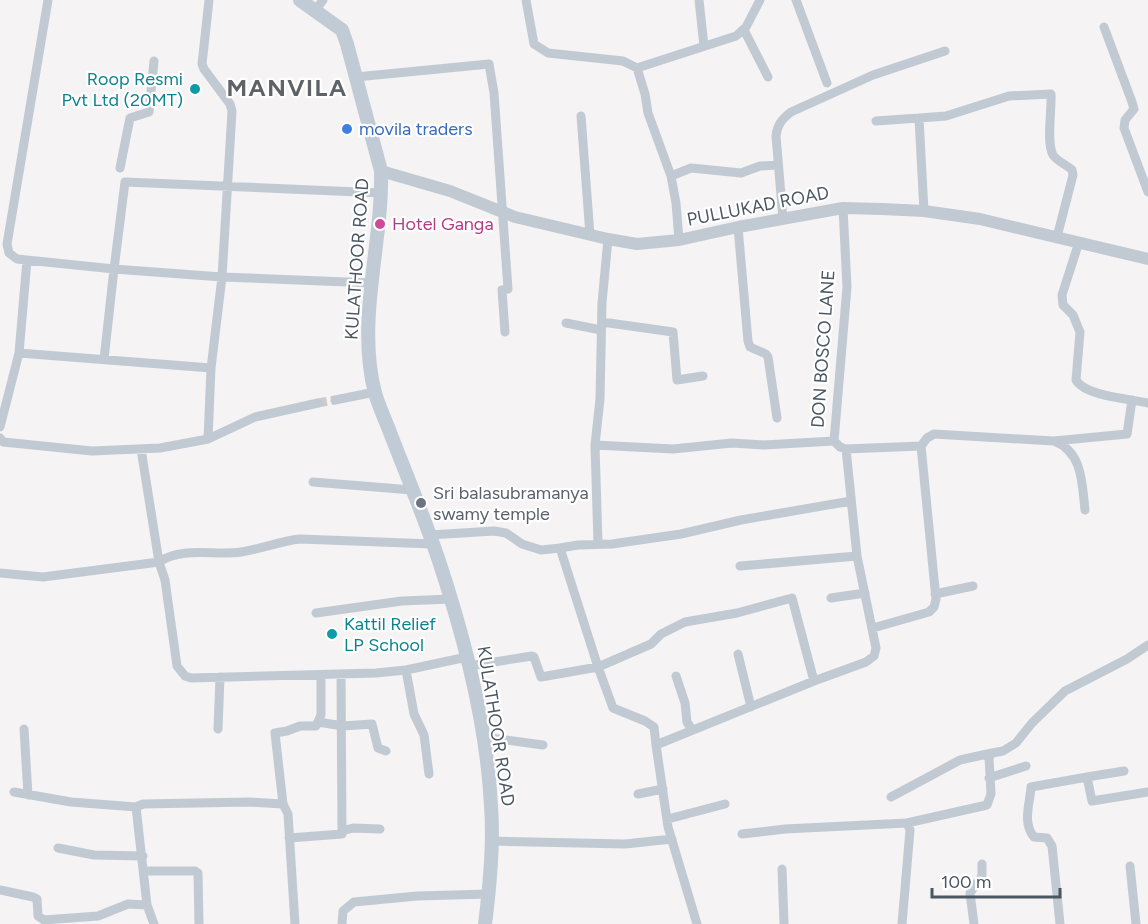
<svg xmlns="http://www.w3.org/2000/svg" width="1148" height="924" viewBox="0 0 1148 924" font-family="Figtree,sans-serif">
	<rect width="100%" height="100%" fill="#f5f3f3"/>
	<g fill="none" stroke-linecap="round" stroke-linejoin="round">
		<!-- minor-tunnel -->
		<path stroke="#caccce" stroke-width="9" stroke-dasharray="9 4.5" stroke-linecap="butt" d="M318,403L335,400"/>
		<!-- minor -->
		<path stroke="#c1cad2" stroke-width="9" d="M48,0L7,244L9,253L17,259L114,269L104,359
			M526,0L534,44L548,53L623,61L637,68L645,94L648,113L671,176L676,203L679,240
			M699,0L704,46
			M796,0L827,83
			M314,12L323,0
			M1104,27L1132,102L1134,109L1125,120L1124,128L1148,192
			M744,30L768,77
			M637,68L736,36L746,27L760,0
			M356,77L489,64L494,93L508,289L502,290L505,332
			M581,116L590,235
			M876,121L919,118
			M120,168L130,118L149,112L154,61
			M671,176L691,168L741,173L760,166L778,165
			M843,208L847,287L834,441L840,447L846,449
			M924,211L919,118L946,116L1009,96L1051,94C1052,109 1046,143 1053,155C1058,162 1066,164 1072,170L1073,175L1057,237
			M783,219L776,136C777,125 782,119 791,112L873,75L945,51
			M738,227L748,341L750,347L766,354L768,357L777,418
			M1079,242L1062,295L1063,305L1073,315L1080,332L1076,380C1085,396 1130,399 1148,403
			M371,283L222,277L114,269L125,182L382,193
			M602,322L673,332L677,380L703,376
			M566,323L601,330
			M19,353L211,368
			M335,400L375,392
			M0,427L19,353L27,260
			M0,438L3,442L92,451L160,448L208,439L255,417L318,403
			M208,439L211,368L222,277L232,111L230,104L204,69L202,64L209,0
			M1054,441L1127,434L1132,400
			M595,445L673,449L732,443L764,445L834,441
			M921,446L927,438L934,434L1054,441C1083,452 1082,484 1085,510
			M313,482L412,490
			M430,535L494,531L506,533L522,544L541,550L560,548L598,667L613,708L645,721L654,727L656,745L814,681L866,662L874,656L876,648L857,556L846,449L921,446L936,599L934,607L929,612L873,628
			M433,544L300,539C280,541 261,549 241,552C215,556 183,546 159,562L165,580L177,666L185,676L191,678L376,673L406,670L467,657
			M598,544L595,445L600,399L602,303L608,239
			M560,548L578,545L612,544L681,534L741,520L851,501
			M740,566L857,556
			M0,573L43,577L159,562L141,449
			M935,594L973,586
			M831,598L865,593
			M316,613L402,601L451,599
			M738,654L751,707
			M469,666L532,656L534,657L541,677L598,667L651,644L661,634L685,622L737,613L792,598L814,681
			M406,670L414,714L424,735L429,774
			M676,676L685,703L687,722L692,730
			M318,722L343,726L372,724L378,748L386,751
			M24,729L28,795
			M218,729L220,677
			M483,737L543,745
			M656,745L668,827L697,924
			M1087,777L1124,771
			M989,778L1026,766
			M638,794L663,789
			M891,797L960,760L992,753
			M283,804L275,733L287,731L300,726H316L321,715V675
			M136,807L143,804L249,802L283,804L288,814L295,924
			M668,819L725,804
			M907,823L987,805L991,794L989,757L992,753L1003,751L1016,743L1032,723L1065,691L1127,659L1148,645
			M342,831L353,828L380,829
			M742,834L785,829L907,823L910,830L902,924
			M289,838L342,834L341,674
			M491,841L625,844L672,839
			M58,848L94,855L143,856
			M1130,866L1136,924
			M782,869L784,924
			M144,871H195L198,873L199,924
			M0,890L33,897L37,899L38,916L44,920L98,916L128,904L147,905L136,807L71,802L14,792
			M147,905L154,924
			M342,924L343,911L354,902L417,896L489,894
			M974,924L970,893L982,876V864
			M1060,924L1052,846L1047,838L1034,837C1022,823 1030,803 1031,787L1087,777L1092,801L1148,792"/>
		<!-- tertiary -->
		<path stroke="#c1cad2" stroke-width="12" d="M381,171L450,191L515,217L608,239L637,244L679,240L738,227L843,208L882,209L924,211L980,219L1148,259"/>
		<!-- secondary -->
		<path stroke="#c1cbd6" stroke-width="14" d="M300,0L342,30L347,44L381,171C383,244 356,320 375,393C379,407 386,421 391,435C407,476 424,517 438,558C464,636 487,724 491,806C494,845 490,885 485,924"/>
	</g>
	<!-- markers -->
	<g fill="#0f9aa8" stroke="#fff" stroke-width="2">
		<circle cx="195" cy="89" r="6"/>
		<circle cx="332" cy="634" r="6"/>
	</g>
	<circle fill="#3f7fe0" stroke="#fff" stroke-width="2" cx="347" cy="129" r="6"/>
	<circle fill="#d1479c" stroke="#fff" stroke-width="2" cx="380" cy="224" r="6"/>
	<circle fill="#6b7280" stroke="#fff" stroke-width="2" cx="421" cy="503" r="6"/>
	<g text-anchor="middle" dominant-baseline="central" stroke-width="4.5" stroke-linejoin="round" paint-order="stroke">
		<!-- culture labels -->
		<g font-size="18" fill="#0d838f" stroke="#fff" text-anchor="end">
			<text x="183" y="79">Roop Resmi<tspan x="183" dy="21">Pvt Ltd (20MT)</tspan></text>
			<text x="344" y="624" text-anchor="start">Kattil Relief<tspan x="344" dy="21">LP School</tspan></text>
		</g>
		<!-- shop labels -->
		<g font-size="18" fill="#366cbe" stroke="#fff" text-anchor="start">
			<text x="359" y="129">movila traders</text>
		</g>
		<!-- street labels -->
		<g font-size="18" fill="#4a5661" stroke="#fff">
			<text transform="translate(758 206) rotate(-11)">PULLUKAD ROAD</text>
			<text transform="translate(357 259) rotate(-86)">KULATHOOR ROAD</text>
			<text transform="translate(823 349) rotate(-86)">DON BOSCO LANE</text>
			<text transform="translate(496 726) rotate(81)">KULATHOOR ROAD</text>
		</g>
		<!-- hotel labels -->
		<g font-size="18" fill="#b23c85" stroke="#fff" text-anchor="start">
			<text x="392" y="224">Hotel Ganga</text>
		</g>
		<!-- worship labels -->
		<g font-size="18" fill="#5b616d" stroke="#fff" text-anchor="start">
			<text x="433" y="493">Sri balasubramanya<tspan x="433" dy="21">swamy temple</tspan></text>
		</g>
		<!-- district labels -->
		<g font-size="24" font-weight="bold" letter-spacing="1.5" fill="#5f6368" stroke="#fff">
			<text x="287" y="87">MANVILA</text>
		</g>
	</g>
	<!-- scale -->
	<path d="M932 888v9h128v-9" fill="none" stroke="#4a5661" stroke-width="3"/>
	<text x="941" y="888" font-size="18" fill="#4a5661" stroke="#ffffff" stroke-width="4.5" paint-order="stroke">100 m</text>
</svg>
